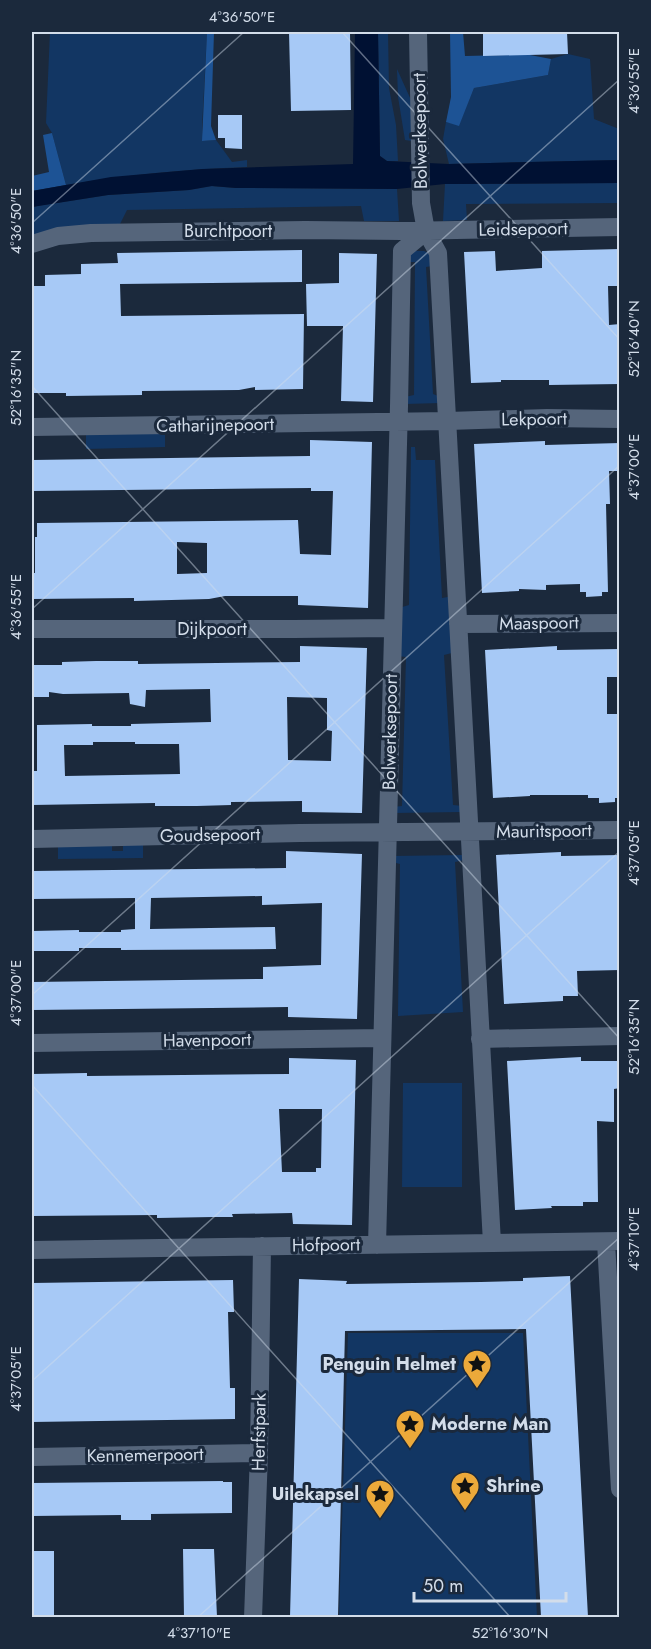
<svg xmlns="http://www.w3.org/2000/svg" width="651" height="1649" viewBox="0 0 651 1649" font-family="Jost,sans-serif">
	<rect width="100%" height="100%" fill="#1b293c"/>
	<!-- green -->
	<path fill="#123663" d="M50,32H207L202,127L203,141L216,140L232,162L247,160V167C186,169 125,175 66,185L52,133L46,123Z
		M378,32H388L389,88L396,125L398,161H387L380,156Z
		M568,54L590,59L594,119L619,129V160L449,164L443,139L446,122L459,125L474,88L548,75L551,59Z
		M397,69L411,100L412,141L405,140L398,97Z
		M619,183V203L466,204L467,220L443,221L445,184Z
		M211,186L236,188L397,189L399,221H364L361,206L127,210L119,226L32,236V208L37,206L108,195L189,190Z
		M413,251H424L433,255L432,266L426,267L433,394L441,397V403L405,404V397L414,395L415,262H409L407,255Z
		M165,433V447L86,449V434Z
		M411,447H415L416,460H435L442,598L448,597L452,653L444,655L453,805L463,806L462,812L393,813V807L402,806L406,657L397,656L399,608L409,605Z
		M58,845H112V851H123V845H143V858L58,859Z
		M463,855L464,860L455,862L463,1012L398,1016L400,864L392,862V856Z
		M403,1083H462V1187H402Z
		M348,1333H523L537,1617H339Z"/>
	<!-- forest -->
	<path fill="#1d5395" d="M207,32H214L211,126L216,140L202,141Z
		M450,32H463L465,56L508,55L509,32H527L530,55L551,59L548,75L474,88L459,126L446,122L451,97Z
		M52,133L66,185L32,191V176L49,172L43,135Z"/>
	<!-- water -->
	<path fill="#013" d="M355,32H378L380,156L387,161L449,164L619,160V183L445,184L397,189L236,188L212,186L189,190L108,195L32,207V191L111,177L202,169L353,164Z"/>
	<!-- building -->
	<path fill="#a7c9f6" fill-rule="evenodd" d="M289,32H350L351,110L291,111Z
		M483,32H567L568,54L483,56Z
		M218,115H242V149L225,148V138H218Z
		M620,249V286H608L609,325L620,324V384L549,385V380H501V382L471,383L464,252L495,251L496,271L542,268V251Z
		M302,250V282L120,284L121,316L304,314L303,389L255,390V387L239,390L142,391V395L66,396V393H32V367H33L32,345V286H45V275L81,274V264L118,263L117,253Z
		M339,253L377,254L373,402L341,401L343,326H307L306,284L339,283Z
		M310,440L372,442L368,608L298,605V596H225L209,599L134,601V598L32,599V573H35V537H37V523L298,520L300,554L331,555L333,491H311V488L32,491V460L310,456ZM177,542L207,543V573L177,574Z
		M545,441V445L620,443V471H609L610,504H606L608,592H602V596L586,597V592H580V584L546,585V590L519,589V591L482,593L474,444Z
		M300,646L367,648L362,813L302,812V801L231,802V805L197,806H155V803L32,805V771H37V725L92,724V726H131V724L211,722L210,689L146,690L145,707L130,704L129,693L63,694L49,692V697H32V665H62V662L96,661H138V664L300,662ZM287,697L327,698V730L332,731L331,761L288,760ZM93,742H135V744H179L180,774L65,776L64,745H93Z
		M557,646V650L620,649V677H607V714H620V798H615V802L599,803V798H588V795H530V796L493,798L485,650Z
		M286,851L362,854L357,1019L288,1017V1007L32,1010V982L263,979V967L321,965L322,903L262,905V896L151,898L150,929L275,927L276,949L121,950V948H79V951H32V931L79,930V932H121V930L135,929V898L32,899V871L286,868Z
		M561,852V856L620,855V970L577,971L578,996H563V1001L504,1004L496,855Z
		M581,1057V1061H620V1088L614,1089V1122L597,1121L598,1202H583V1206H551L552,1208L515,1210L507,1061Z
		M289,1058L356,1060L352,1225L293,1224L292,1213L232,1214L233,1217H213L157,1218V1215L32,1216V1074L87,1073V1076L289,1074ZM279,1109H322L321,1168H316V1172H282Z
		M570,1276L588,1617H541L526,1329L345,1331L338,1617H290L299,1279L347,1281L346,1284L481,1282L523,1281V1278Z
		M233,1280L234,1312H228L230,1388H235V1419L32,1422V1283Z
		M223,1481V1482H232V1513L151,1514V1520H121V1515L32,1516V1483Z
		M183,1549H214L217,1617H184Z
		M32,1551H54V1617H32Z"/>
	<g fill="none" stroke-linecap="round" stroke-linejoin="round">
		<!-- street -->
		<path stroke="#55657b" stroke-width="18" d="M418,32L421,203L426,231L438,253L492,1243
			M32,244L58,236L91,233L305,230L402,231L620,227
			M32,427L448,421L547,418L620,419
			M458,624L620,623
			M32,629H294L393,628
			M32,839L300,833L620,830
			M480,1039L620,1036
			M32,1043L382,1038
			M606,1242L620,1489
			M377,1245L399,406L402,251L426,231
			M32,1250L620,1241
			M32,1457L259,1453
			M253,1618L259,1453L262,1246"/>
	</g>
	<!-- ticks -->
	<path fill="none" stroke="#d3ddea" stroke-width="1.5" stroke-opacity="0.45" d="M342,32L620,340M32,223L244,32M32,386L620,1039M32,609L620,79M32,995L620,465M32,1085L511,1618M32,1381L620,851M197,1618L620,1237"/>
	<!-- icons -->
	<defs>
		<g id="sight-pin" transform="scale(1.5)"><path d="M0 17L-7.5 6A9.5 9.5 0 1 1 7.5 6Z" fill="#eca93a" stroke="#1b293c"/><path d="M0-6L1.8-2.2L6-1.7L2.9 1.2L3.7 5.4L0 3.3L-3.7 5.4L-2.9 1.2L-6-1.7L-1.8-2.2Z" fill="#111"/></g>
	</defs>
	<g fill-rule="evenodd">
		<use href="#sight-pin" x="477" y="1364"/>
		<use href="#sight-pin" x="410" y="1424"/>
		<use href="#sight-pin" x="465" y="1486"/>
		<use href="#sight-pin" x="380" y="1494"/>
	</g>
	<g text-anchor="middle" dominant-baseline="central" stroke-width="6" stroke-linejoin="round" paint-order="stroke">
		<!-- street labels -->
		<g font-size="18" fill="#d3ddea" stroke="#1b293c">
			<text transform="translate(420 131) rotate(-91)">Bolwerksepoort</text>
			<text transform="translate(523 229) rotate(-1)">Leidsepoort</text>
			<text x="228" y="231">Burchtpoort</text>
			<text transform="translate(534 419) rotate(-1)">Lekpoort</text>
			<text transform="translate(215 425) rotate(-1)">Catharijnepoort</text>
			<text transform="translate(539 623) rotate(-1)">Maaspoort</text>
			<text x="212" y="629">Dijkpoort</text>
			<text transform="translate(390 732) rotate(-89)">Bolwerksepoort</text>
			<text transform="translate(544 831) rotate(-1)">Mauritspoort</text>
			<text transform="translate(210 835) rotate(-1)">Goudsepoort</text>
			<text transform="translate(207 1040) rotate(-1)">Havenpoort</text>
			<text transform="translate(326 1245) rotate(-1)">Hofpoort</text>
			<text transform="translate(259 1432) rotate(-89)">Herfstpark</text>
			<text transform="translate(145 1455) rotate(-1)">Kennemerpoort</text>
		</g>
		<!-- poi labels -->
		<g font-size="18" font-weight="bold" fill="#d3ddea" stroke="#1b293c" text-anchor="end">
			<text x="456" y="1364">Penguin Helmet</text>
			<text x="431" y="1424" text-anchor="start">Moderne Man</text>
			<text x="486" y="1486" text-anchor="start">Shrine</text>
			<text x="359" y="1494">Uilekapsel</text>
		</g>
	</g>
	<!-- border -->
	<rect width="651" height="1649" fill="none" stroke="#1b293c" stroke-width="66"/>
	<!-- scale -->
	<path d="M414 1592v9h152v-9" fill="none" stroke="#d3ddea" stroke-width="3"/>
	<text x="423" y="1592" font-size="18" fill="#d3ddea" stroke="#1b293c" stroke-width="4.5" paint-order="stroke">50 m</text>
	<rect x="33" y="33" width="585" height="1583" fill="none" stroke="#d3ddea" stroke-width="2"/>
	<g font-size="15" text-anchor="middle" fill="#d3ddea">
		<text x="242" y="22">4°36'50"E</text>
		<text transform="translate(634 81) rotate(-90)" y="5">4°36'55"E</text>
		<text transform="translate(16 221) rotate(-90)" y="5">4°36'50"E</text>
		<text transform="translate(634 339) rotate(-90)" y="5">52°16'40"N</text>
		<text transform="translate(16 388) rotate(-90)" y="5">52°16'35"N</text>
		<text transform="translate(634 467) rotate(-90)" y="5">4°37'00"E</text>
		<text transform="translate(16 607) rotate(-90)" y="5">4°36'55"E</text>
		<text transform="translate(634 853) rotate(-90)" y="5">4°37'05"E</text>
		<text transform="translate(16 993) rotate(-90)" y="5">4°37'00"E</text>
		<text transform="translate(634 1037) rotate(-90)" y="5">52°16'35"N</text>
		<text transform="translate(634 1239) rotate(-90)" y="5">4°37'10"E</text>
		<text transform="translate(16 1379) rotate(-90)" y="5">4°37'05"E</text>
		<text x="199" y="1638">4°37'10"E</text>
		<text x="510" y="1638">52°16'30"N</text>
	</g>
</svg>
